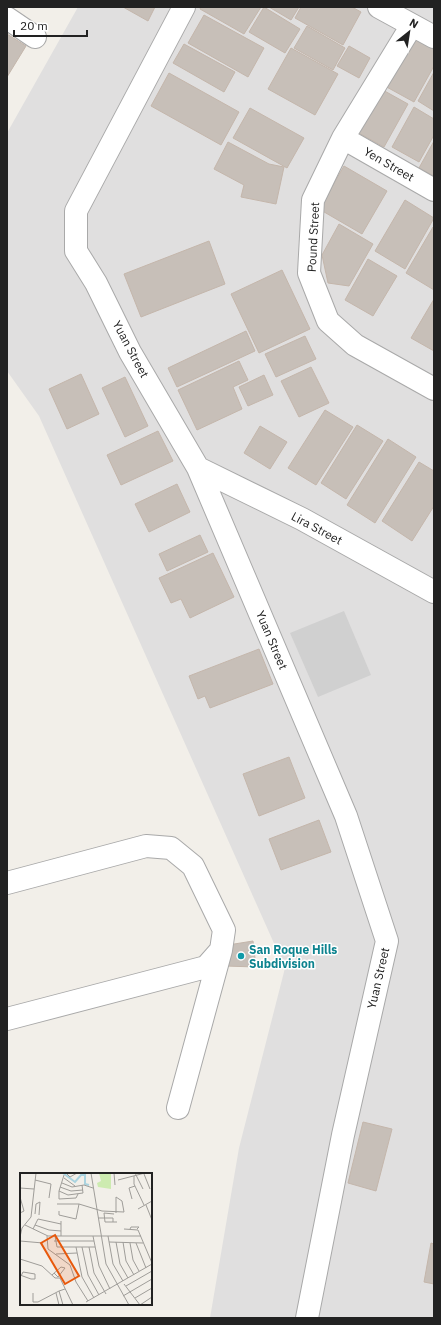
<svg xmlns="http://www.w3.org/2000/svg" width="441" height="1325" viewBox="0 0 441 1325" font-family="'IBM Plex Sans',sans-serif">
	<rect width="100%" height="100%" fill="#f2efe9"/>
	<!-- residential -->
	<path fill="#e0dfdf" d="M78,7H434V1318H210L239,1148L285,968L39,416L7,371V133Z"/>
	<!-- religious -->
	<path fill="#d0d0d0" d="M344,611L371,675L318,697L290,633Z"/>
	<!-- building -->
	<path fill="#c7bfb8" stroke="#c4b6ab" d="M123,7H155L148,21Z
		M201,7H261L244,34L200,9Z
		M264,7L300,29L285,53L249,32Z
		M269,7H299L291,20Z
		M301,7H352L361,12L343,45L295,18Z
		M204,15L264,48L248,77L188,43Z
		M307,26L345,48L333,70L294,48Z
		M7,34L26,46L7,77Z
		M410,36L434,49V66L414,102L383,85Z
		M184,44L235,72L224,92L173,63Z
		M349,46L370,58L359,78L337,66Z
		M291,48L338,74L315,115L268,89Z
		M434,72V111L418,101Z
		M169,73L239,112L221,145L151,106Z
		M381,89L408,104L384,147L357,132Z
		M414,107L434,119V135L419,162L392,147Z
		M250,108L304,138L287,168L233,138Z
		M434,141V176L419,168Z
		M228,142L269,164L284,167L276,204L241,197L244,185L214,169Z
		M344,166L387,191L362,234L319,209Z
		M405,200L434,218L405,269L375,251Z
		M339,224L373,244L349,286L328,283L322,255Z
		M433,227L434,228V290L406,273Z
		M209,241L225,284L141,317L124,274Z
		M368,259L397,276L373,316L345,300Z
		M282,270L310,329L259,353L231,294Z
		M434,299V351L411,338Z
		M246,331L255,351L177,387L168,368Z
		M305,336L316,359L276,377L265,354Z
		M239,361L248,380L233,387L242,409L197,430L178,390Z
		M311,367L329,403L299,417L281,381Z
		M81,374L99,414L67,429L49,389Z
		M264,375L273,395L248,406L239,387Z
		M125,377L148,426L125,437L102,388Z
		M325,410L353,427L316,485L288,468Z
		M357,425L383,441L346,499L321,483Z
		M260,426L287,442L270,469L244,453Z
		M158,431L173,461L121,485L107,455Z
		M388,439L416,457L375,523L347,505Z
		M419,462L434,471V506L412,541L382,521Z
		M177,484L190,512L149,532L135,504Z
		M200,535L208,552L167,571L159,554Z
		M213,553L234,597L190,618L181,599L171,603L159,578Z
		M259,649L273,684L210,708L205,696L198,699L189,676Z
		M289,757L305,798L259,816L243,774Z
		M319,820L331,852L281,870L269,839Z
		M253,941L256,967L225,966L228,945Z
		M363,1122L392,1129L376,1191L348,1183Z
		M431,1243L434,1244V1284L424,1282Z"/>
	<g fill="none" stroke-linecap="round" stroke-linejoin="round">
		<!-- minor casing -->
		<g stroke="#a9a9a9" stroke-width="24">
			<path id="minor" d="M184,7L76,211V251L96,283L130,352L198,468L346,816L387,941L343,1135L307,1318
				M379,7L434,37
				M7,18L35,37
				M412,25L343,138L313,200L309,273L328,321L355,345L434,389
				M343,138L434,190
				M198,468L302,519L434,592
				M7,883L146,846L171,848L193,866L224,930L221,950L178,1108
				M7,1019L206,967L221,950"/>
		</g>
		<!-- minor -->
		<use href="#minor" stroke="#fff" stroke-width="22"/>
	</g>
	<!-- markers -->
	<circle fill="#0f9aa8" stroke="#fff" stroke-width="1.5" cx="241" cy="956" r="4"/>
	<g text-anchor="middle" dominant-baseline="central" stroke-width="3" stroke-linejoin="round" paint-order="stroke">
		<!-- street labels -->
		<g font-size="12" fill="#222" stroke="#fff">
			<text transform="translate(389 164) rotate(30)">Yen Street</text>
			<text transform="translate(313 237) rotate(-87)">Pound Street</text>
			<text transform="translate(131 349) rotate(62)">Yuan Street</text>
			<text transform="translate(317 528) rotate(28)">Lira Street</text>
			<text transform="translate(272 640) rotate(67)">Yuan Street</text>
			<text transform="translate(378 978) rotate(-77)">Yuan Street</text>
		</g>
		<!-- culture labels -->
		<g font-size="12" font-weight="bold" fill="#0d838f" stroke="#fff" text-anchor="start">
			<text x="249" y="949">San Roque Hills<tspan x="249" dy="14">Subdivision</tspan></text>
		</g>
	</g>
	<!-- overview -->
	<g transform="translate(20 1173)">
		<rect width="132" height="132" fill="#f2efe9"/>
		<path d="M79,0H91V16L78,14L77,10L81,8Z" fill="#cdebb0"/>
		<path fill="none" stroke="#aad3df" stroke-width="2" d="M43,0L55,9L61,2H65V11L69,12"/>
		<path fill="none" stroke="#9f9d99" stroke-width="1" d="M46,0L50,4L57,0M71,0L86,91L109,132M94,0L95,12M115,0L123,16M124,1L130,16M44,2L39,18V26L56,25L58,21M114,3V11L124,32M44,5L55,13M15,7L31,11L29,25M98,7L125,0M42,10L52,14L64,12L73,15M40,14L51,18L63,17M0,15L14,16M39,18L48,22L63,20L62,12M0,24L4,38L0,40M112,26L109,15L115,13M37,31H59L82,38L104,39L102,28L96,24M126,32L132,47M118,36L132,28M39,38V42L56,46L59,31M96,40V24M15,41L16,31L20,29L19,42M94,41L84,40L85,49H97M78,45H93V49M41,48V63M5,52L28,63H121M15,52L29,57L41,58M13,56L18,46L41,51M104,56L118,57L132,90M110,56L111,54H119L117,56M27,63L28,76L50,92L56,109L68,128M35,63L37,74H75M73,63L79,93L90,116M88,63L93,91L103,108M0,64L2,55L11,44L16,0M0,68L23,70M34,68H74M89,69L123,70M96,69L100,91L108,105M103,69L106,88L114,102M110,70L113,87L119,98M116,70L126,95M56,74L62,104L74,125M62,74L68,102L79,122M69,74L74,100L86,121M36,81L57,80M0,86L22,93L35,105H40L53,132M34,100L38,104L45,95M0,102L11,106H15V101L3,99L1,103M32,102L41,94L45,95M104,111L120,132M106,113L132,98M13,120V129H18L39,118M36,120L39,132M103,123L132,106M115,125L132,115M66,129L132,91M43,132L39,118L45,116M120,132L132,124"/>
		<path fill="#e8590c" fill-opacity="0.15" stroke="#e8590c" stroke-width="2" d="M35,62L59,103L45,111L21,70Z"/>
		<rect width="132" height="132" fill="none" stroke="#222" stroke-width="2"/>
	</g>
	<!-- border -->
	<rect width="441" height="1325" fill="none" stroke="#222222" stroke-width="16"/>
	<!-- north arrow -->
	<g transform="translate(409 32) rotate(30)" stroke="#ffffff" stroke-width="3" paint-order="stroke">
	<path d="M0-3L7 15L0 10L-7 15Z" fill="#222222"/>
	<text y="-6" font-size="11" font-weight="bold" text-anchor="middle" fill="#222222">N</text>
	</g>
	<!-- scale -->
	<path d="M14 30v6h73v-6" fill="none" stroke="#222222" stroke-width="2"/>
	<text x="20" y="30" font-size="12" fill="#222222" stroke="#ffffff" stroke-width="3" paint-order="stroke">20 m</text>
</svg>
